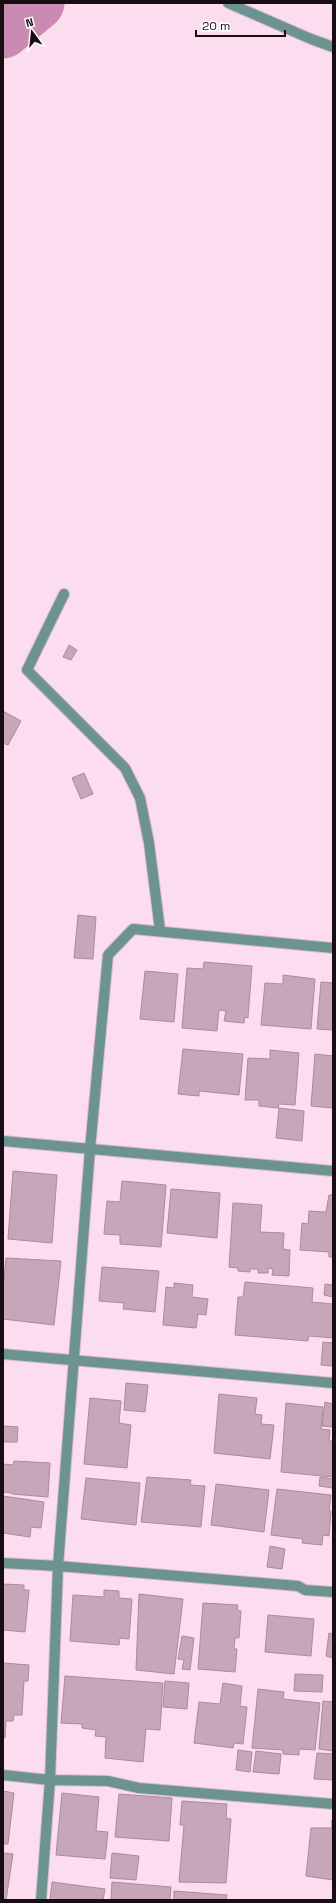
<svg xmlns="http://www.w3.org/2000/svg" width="336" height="1903" viewBox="0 0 336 1903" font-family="'Space Grotesk',sans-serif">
	<rect width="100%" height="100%" fill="#fcdcef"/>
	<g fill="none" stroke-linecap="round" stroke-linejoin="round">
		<!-- river -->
		<path stroke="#ca8ab2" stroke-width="53" d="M3,32L38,3"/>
	</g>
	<!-- building -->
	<path fill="#c5a7b9" stroke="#a88b9c" d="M69,645L77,650L71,660L63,657Z
		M3,711L21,721L8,745L3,743Z
		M84,773L93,794L81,799L72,778Z
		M78,915L96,917L93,959L74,958Z
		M204,962L252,966L248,1018L245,1017L244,1023L224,1021L226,1011L219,1010L217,1031L182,1028L187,968L203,969Z
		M145,971L178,974L174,1022L140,1019Z
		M283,975L315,979L311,1029L261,1025L265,983L283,984Z
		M321,982L333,983V1030L317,1029Z
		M183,1049L243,1054L239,1095L199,1091V1096L178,1094Z
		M270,1050L299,1053L295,1105L279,1104L278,1108L259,1106V1100H245L248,1058L270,1059Z
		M315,1054L333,1056V1108L311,1106Z
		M279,1108L304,1111L302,1141L276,1138Z
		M13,1171L57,1175L52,1243L8,1239Z
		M122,1181L166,1185L161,1247L120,1244V1235L104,1234L107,1201L120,1202Z
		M171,1189L220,1193L217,1238L167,1233Z
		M329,1195H333V1257H329V1252L300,1250L302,1223L308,1224L309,1211L326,1212Z
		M233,1203L262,1205L260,1232L284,1233L283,1249L290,1250L289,1276L272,1275L273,1269L268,1268V1273H258V1269H250V1272L238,1271V1268L229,1267Z
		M6,1258L61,1261L54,1325L3,1319V1289Z
		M102,1267L159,1271L155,1312L123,1309L124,1303L99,1301Z
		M245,1282L313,1288L312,1302L333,1304V1338L309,1336L308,1341L235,1335L238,1297H243Z
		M174,1283L193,1285L192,1297L208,1299L206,1315L198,1314L196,1328L163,1325L166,1287L174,1288Z
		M325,1284L333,1285V1297L324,1295Z
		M323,1342L333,1343V1366L321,1365Z
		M126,1383L148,1385L145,1412L124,1410Z
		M219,1394L257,1398L255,1414L262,1415L261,1424L274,1425L270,1459L214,1453Z
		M90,1398L121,1401L119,1423L131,1425L127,1468L84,1464Z
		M325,1402L333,1404V1427L322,1426Z
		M286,1403L323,1407L321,1429L330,1430L329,1441H333V1477L281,1472Z
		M3,1426L18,1427L17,1442H3Z
		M14,1461L50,1463L48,1497L12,1494V1493L3,1492V1464L13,1465Z
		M147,1477L191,1480L190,1485L205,1486L201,1527L141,1522Z
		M320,1477L333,1479V1488L319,1486Z
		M86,1478L140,1483L136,1525L81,1519Z
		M216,1484L269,1490L264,1532L211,1525Z
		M277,1489L331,1495L329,1510L331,1511L329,1536L323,1535L322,1545L302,1543L303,1539L271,1535Z
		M3,1496L44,1502L41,1528L31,1527L30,1537L3,1533Z
		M270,1546L285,1549L282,1569L267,1567Z
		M3,1584L24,1585V1590H29L25,1632L3,1630Z
		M104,1590L119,1591V1598L132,1599L129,1639L120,1638L119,1645L70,1641L73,1595L104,1597Z
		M139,1594L183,1599L174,1674L136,1670Z
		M203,1603L238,1605L237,1610L241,1611L239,1638H235L234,1649H237L235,1672L198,1669Z
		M268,1615L314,1619L311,1656L265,1652Z
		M329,1633L333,1634V1658L326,1656Z
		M182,1636L194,1638L190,1670L182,1669L184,1660L178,1659Z
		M3,1663L29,1665L28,1681H24L22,1715H14L13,1721H6L5,1738L3,1737Z
		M295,1674L323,1675L322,1692L294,1691Z
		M65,1676L163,1683L160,1730L146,1729L143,1762L105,1758L106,1737L95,1736L96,1730L82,1728V1724L61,1723Z
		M165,1681L189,1683L187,1709L163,1707Z
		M223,1683L242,1686L240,1706L247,1707L243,1744L234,1743L233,1748L194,1743L199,1702L220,1704Z
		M258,1689L284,1692L283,1699L320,1703L315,1750L299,1749V1755L283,1754V1750L252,1748Z
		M323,1701L333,1702V1751L319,1749Z
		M238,1750L252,1752L250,1772L236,1770Z
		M256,1751L281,1754L279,1774L253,1772Z
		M317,1753L333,1754V1780L314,1779Z
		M3,1791L14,1793L8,1844H3Z
		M62,1793L99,1797L96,1831L108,1832L105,1859L56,1855Z
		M119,1794L172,1798L169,1841L115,1837Z
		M182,1801L227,1804L226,1818L231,1819L226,1883L179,1882L184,1825H180Z
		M332,1820L333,1880L306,1876L311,1828H332Z
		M3,1853L13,1854L6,1900H3Z
		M112,1853L139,1856L136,1880L110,1878Z
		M52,1882L105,1889L103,1900H50Z
		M112,1882L171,1887L170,1900H111Z
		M174,1891L227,1895L226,1900H232H174Z"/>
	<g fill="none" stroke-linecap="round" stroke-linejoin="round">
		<!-- minor casing -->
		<g stroke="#d7bbcc" stroke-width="12">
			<path id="minor" d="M228,3L311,39L333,47
				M64,594L27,670L125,768L140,798L149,843L160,930
				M3,1141L333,1171
				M3,1354L333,1383
				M3,1563L58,1566L298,1586L305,1590L333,1592
				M3,1775L50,1780L108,1781L139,1788L333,1804
				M41,1900L50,1780L58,1566L90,1149L108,955L133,929L333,948"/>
		</g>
		<!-- minor -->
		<use href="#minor" stroke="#6d9391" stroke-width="10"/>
	</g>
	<!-- border -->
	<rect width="336" height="1903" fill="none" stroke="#170d13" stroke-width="8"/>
	<!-- north arrow -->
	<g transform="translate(32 32) rotate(345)" stroke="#ffffff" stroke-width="3" paint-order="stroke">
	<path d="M0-3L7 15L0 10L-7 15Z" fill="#170d13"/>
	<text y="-6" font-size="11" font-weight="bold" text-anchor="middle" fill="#170d13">N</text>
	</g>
	<!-- scale -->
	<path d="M196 30v6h89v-6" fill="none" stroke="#170d13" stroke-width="2"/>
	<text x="202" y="30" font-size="12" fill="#170d13" stroke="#ffffff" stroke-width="3" paint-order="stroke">20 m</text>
</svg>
